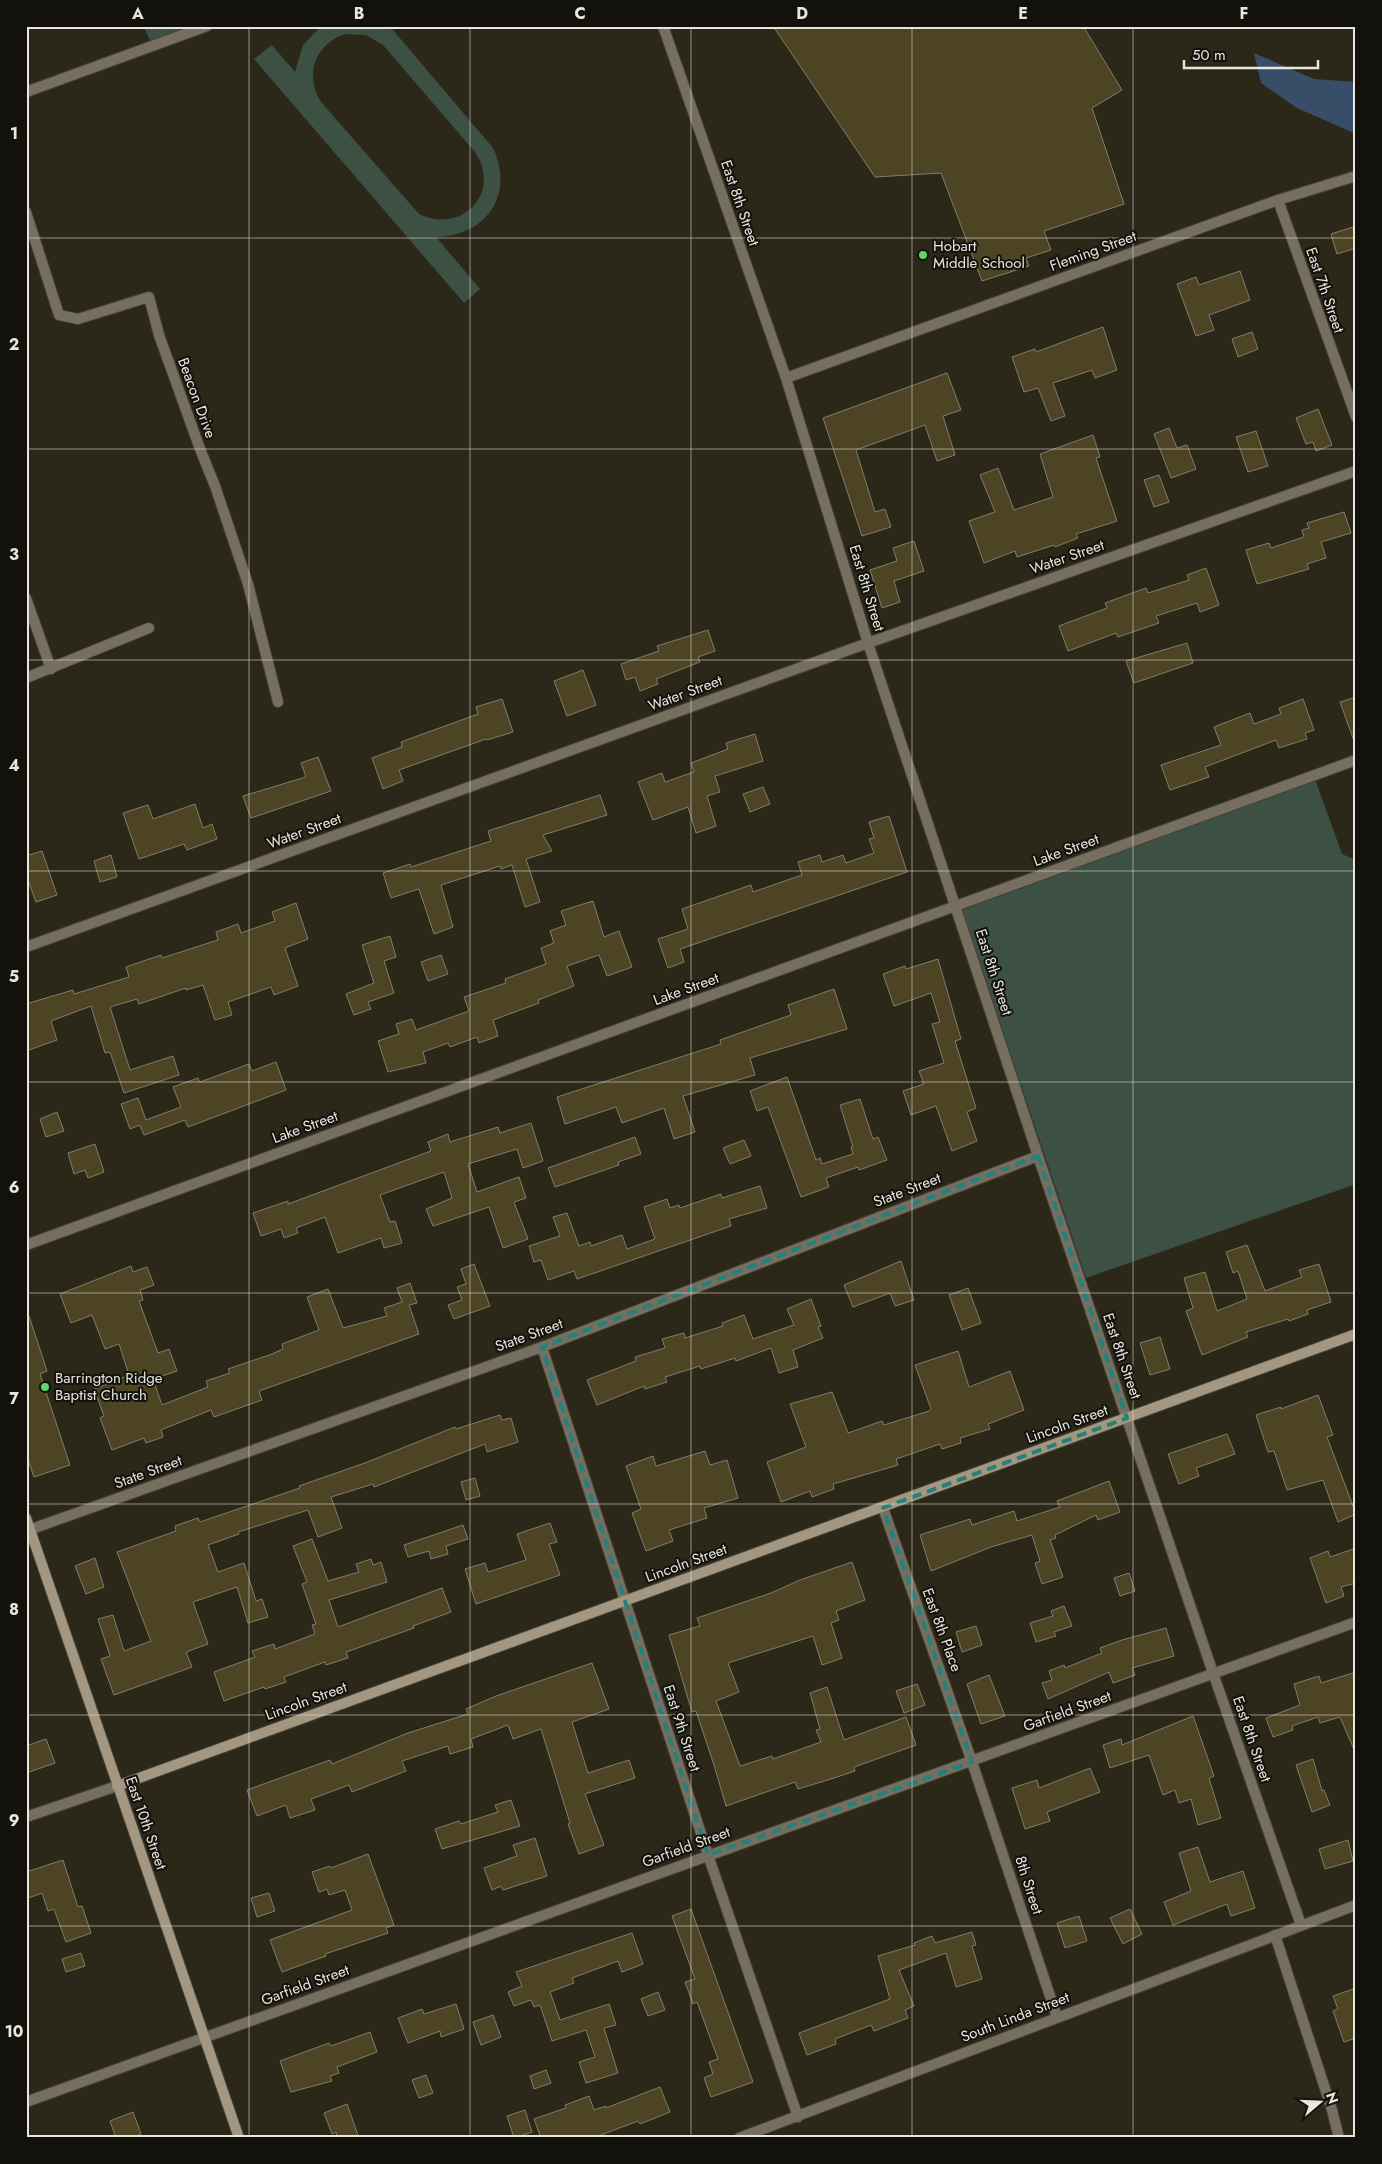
<svg xmlns="http://www.w3.org/2000/svg" width="1382" height="2164" viewBox="0 0 1382 2164" font-family="Jost,sans-serif">
	<rect width="100%" height="100%" fill="#2b281a"/>
	<!-- green -->
	<path fill="#3c5043" fill-rule="evenodd" d="M143,26H194L151,42Z
		M321,26H388L393,30L493,148C515,195 486,236 436,237L480,289L464,303L254,59L272,45L295,72L303,45ZM346,34L366,35L383,45L475,152C502,192 463,235 419,214L321,102C304,76 315,43 346,34Z
		M1315,779L1342,854L1356,860V1184L1086,1278L962,910Z"/>
	<!-- water -->
	<path fill="#384e68" d="M1254,53L1314,79L1356,82V134L1297,108L1261,83Z"/>
	<!-- building -->
	<path fill="#4c4423" stroke="#817d6d" d="M773,26H1083L1122,90L1092,108L1124,204L1044,231L1051,250L1026,258L1029,266L982,281L941,173L875,177Z
		M1356,226V248L1337,254L1331,234Z
		M1240,271L1250,300L1209,315L1214,330L1196,336L1177,284L1196,277L1199,285Z
		M1103,327L1117,370L1095,378L1092,370L1053,383L1065,416L1051,421L1038,388L1024,392L1012,357L1035,349L1036,352Z
		M1252,332L1258,349L1238,357L1232,339Z
		M947,373L961,410L943,416L955,455L937,461L925,425L856,450L875,512L885,509L891,527L862,536L823,418Z
		M1318,409L1332,445L1316,451L1313,442L1306,444L1296,418Z
		M1169,428L1177,448L1187,445L1196,469L1171,478L1154,434Z
		M1256,431L1268,466L1248,472L1236,437Z
		M1093,435L1100,457L1096,458L1117,521L1076,534L1078,538L1055,547L1054,545L1017,557L1015,551L984,563L969,521L995,512L980,475L998,468L1014,510L1053,497L1040,454Z
		M1159,475L1169,502L1154,507L1144,480Z
		M1344,512L1351,533L1321,542L1326,558L1307,564L1309,569L1257,584L1246,550L1269,543L1271,548L1304,537L1302,530L1309,528L1307,523Z
		M914,541L924,571L894,581L900,602L882,608L870,570L897,561L893,548Z
		M1206,568L1219,605L1200,612L1197,603L1156,616L1159,623L1118,637L1116,633L1068,651L1059,626L1107,608L1105,603L1146,588L1148,593L1189,580L1187,575Z
		M708,630L715,651L698,657L700,662L656,679L658,684L640,691L635,677L626,680L621,664L659,651L657,646Z
		M1187,643L1193,663L1134,683L1126,661Z
		M583,670L596,705L567,716L554,681Z
		M1356,697V740L1354,741L1340,702Z
		M502,699L513,732L487,740L486,739L399,770L403,781L383,789L372,758L402,747L401,742L478,714L476,707Z
		M1303,699L1314,730L1305,733L1307,739L1279,748L1276,740L1205,767L1209,777L1170,790L1161,765L1221,745L1214,727L1250,713L1254,724L1281,714L1279,708Z
		M755,734L763,761L715,776L720,792L707,796L716,826L696,833L688,807L653,820L638,782L662,773L665,782L694,772L691,763L728,749L726,743Z
		M318,757L331,791L251,818L243,796L306,777L301,763Z
		M763,787L770,804L750,812L743,794Z
		M600,795L607,815L543,835L552,851L526,859L540,902L525,907L512,865L501,869L500,866L441,885L453,927L434,934L419,889L391,898L383,873L410,864L411,867L491,841L488,831Z
		M195,804L203,828L212,824L217,839L187,850L184,844L139,859L123,813L148,805L153,819Z
		M889,816L907,872L680,949L684,962L668,968L658,939L688,929L682,909L751,885L753,892L802,875L798,862L820,855L822,862L843,855L846,863L874,853L869,839L874,838L869,822Z
		M42,851L57,895L36,902L26,875V856Z
		M111,855L117,877L100,882L94,861Z
		M593,901L604,937L619,931L632,967L607,976L599,955L567,966L574,986L538,1000L539,1003L493,1020L498,1036L479,1043L477,1037L450,1047L448,1043L423,1052L426,1063L388,1072L378,1041L399,1034L396,1024L412,1019L416,1030L469,1011L464,997L506,983L505,979L546,964L541,948L554,943L550,931L566,925L561,911Z
		M296,903L308,939L285,948L298,986L274,995L271,987L228,1002L232,1015L215,1020L203,985L186,990V988L139,1004L137,999L110,1007L130,1070L173,1056L179,1075L124,1093L110,1052L105,1053L91,1006L51,1021L57,1040L26,1051V1004L73,990L74,994L129,977L126,967L161,955L162,958L218,940L216,932L238,924L241,933L275,921L272,912Z
		M390,936L396,957L384,961L394,993L368,1002L371,1009L354,1015L346,994L374,983L362,945Z
		M441,955L448,974L428,981L421,962Z
		M938,959L961,1039L955,1041L976,1108L967,1112L977,1141L952,1151L936,1106L911,1115L903,1091L924,1084L919,1071L944,1063L932,1024L940,1022L931,993L894,1006L883,974L905,966L906,969Z
		M834,989L847,1029L750,1058L755,1075L683,1096L695,1132L674,1139L664,1108L622,1123L616,1107L565,1124L557,1097L721,1044L720,1040L791,1015L788,1005Z
		M276,1062L286,1090L188,1127L185,1120L144,1135L140,1125L130,1129L121,1104L138,1098L146,1120L181,1107L173,1087L198,1078L200,1082L249,1064L252,1071Z
		M787,1077L816,1160L820,1158L822,1164L853,1154L851,1147H853L840,1105L860,1099L873,1139L878,1137L887,1160L859,1170L858,1167L826,1178L829,1187L801,1197L768,1107L757,1111L750,1091Z
		M57,1112L64,1131L46,1137L40,1119Z
		M531,1123L543,1161L523,1168L517,1149L468,1164L477,1192L519,1177L526,1198L514,1202L528,1239L503,1248L489,1207L433,1226L426,1209L452,1198L444,1172L380,1195L390,1222L395,1221L402,1243L384,1248L381,1238L338,1253L325,1217L296,1228L298,1233L284,1238L281,1229L261,1236L253,1213L288,1201V1204L431,1151L428,1142L448,1134L450,1142L498,1127L500,1133Z
		M635,1137L641,1154L618,1162L619,1165L555,1187L548,1168Z
		M744,1140L751,1156L730,1164L723,1148Z
		M95,1144L104,1172L88,1178L85,1170L74,1174L68,1153Z
		M760,1186L767,1208L729,1219L731,1226L577,1279L574,1271L548,1280L541,1260L534,1262L529,1246L560,1236L553,1217L567,1213L579,1246L590,1242L591,1246L622,1235L627,1249L655,1239L644,1207L667,1199L670,1208L679,1205L680,1208L721,1194L722,1198Z
		M1247,1245L1265,1291L1302,1277L1299,1270L1319,1264L1331,1302L1307,1310L1308,1314L1289,1321L1288,1319L1246,1332L1248,1337L1202,1355L1186,1311L1193,1308L1184,1278L1205,1272L1217,1311L1247,1299L1238,1271L1233,1273L1226,1252Z
		M901,1261L914,1300L895,1306L890,1293L853,1307L844,1285Z
		M474,1264L490,1306L454,1319L448,1305L462,1300L457,1287L466,1284L461,1269Z
		M131,1266L133,1272L147,1267L154,1285L140,1290L143,1300L139,1301L158,1353L169,1349L177,1371L153,1379L162,1405L208,1387L206,1381L230,1373L228,1369L272,1354L283,1349L282,1344L319,1330L307,1297L328,1289L343,1328L387,1316L384,1308L402,1302L397,1288L410,1283L417,1303L409,1305L419,1334L259,1391L262,1400L214,1417L211,1410L168,1427L161,1430L163,1437L146,1443L144,1438L112,1450L100,1418L104,1416L94,1389L129,1375L119,1344L105,1349L92,1315L71,1323L60,1294Z
		M968,1288L981,1323L962,1330L949,1295Z
		M811,1299L821,1326L818,1327L823,1338L793,1350L798,1367L779,1373L771,1348L736,1361L735,1358L701,1369L700,1366L665,1377L667,1382L645,1389L644,1386L597,1405L587,1380L636,1361L635,1357L665,1348L662,1339L684,1333L685,1338L723,1326L722,1323L744,1315L753,1339L794,1325L787,1309Z
		M29,1316L47,1371L40,1374L70,1465L34,1477L26,1454V1317Z
		M1160,1337L1170,1369L1150,1375L1140,1343Z
		M958,1351L969,1387L1010,1371L1024,1410L988,1424L990,1429L960,1438L961,1443L942,1449L940,1444L896,1459L898,1465L833,1484L834,1489L812,1497L810,1491L781,1502L767,1462L806,1447L790,1404L832,1392L848,1433L882,1421L884,1425L929,1411L931,1409L915,1365Z
		M1318,1395L1333,1435L1327,1437L1356,1514L1338,1522L1323,1480L1287,1490L1274,1451L1268,1452L1256,1415L1281,1407V1409Z
		M500,1415L502,1420L511,1418L518,1442L487,1452L485,1444L374,1487L373,1484L331,1497L342,1528L318,1537L308,1510L238,1532L239,1534L208,1545L218,1572L244,1563L256,1601L262,1599L268,1617L248,1623L237,1587L193,1602L208,1644L186,1652L192,1667L114,1695L101,1659L110,1656L98,1619L113,1615L124,1651L151,1641L117,1552L176,1531L175,1526L198,1518L200,1522L300,1488L299,1486L365,1463L455,1427L456,1429Z
		M1227,1434L1235,1454L1196,1468L1199,1476L1179,1484L1168,1454Z
		M705,1451L710,1465L727,1460L738,1498L704,1508L707,1518L669,1530L673,1541L646,1551L632,1513L641,1509L626,1466L653,1456L656,1466Z
		M475,1478L480,1496L466,1500L461,1482Z
		M1109,1481L1120,1512L1098,1520L1096,1515L1055,1535L1056,1538L1050,1540L1063,1577L1042,1584L1035,1563L1040,1561L1032,1535L991,1547L931,1571L920,1535L970,1519L972,1525L1014,1511L1017,1521L1060,1507L1057,1501Z
		M550,1523L557,1542L549,1544L560,1575L476,1604L465,1569L485,1563L488,1572L526,1560L517,1534Z
		M463,1525L468,1539L446,1546L448,1554L431,1559L429,1551L408,1557L404,1545Z
		M312,1539L328,1581L359,1572L356,1564L371,1559L373,1565L381,1562L387,1582L329,1600L338,1627L442,1588L451,1612L413,1626L414,1628L346,1652L348,1658L326,1665L325,1662L284,1677L286,1682L265,1689L264,1687L224,1701L214,1672L255,1657L252,1651L274,1644L275,1649L315,1634L312,1625L316,1624L302,1584L307,1582L293,1546Z
		M1356,1548V1583L1341,1587L1344,1596L1326,1603L1310,1558L1328,1551L1330,1557Z
		M95,1558L104,1587L86,1594L75,1566Z
		M852,1562L865,1600L836,1611L839,1620L831,1623L842,1658L822,1665L813,1636L728,1663L739,1692L716,1701L740,1766L772,1756L773,1759L821,1742L816,1730L820,1729L810,1693L827,1687L844,1740L906,1717L916,1745L854,1767L855,1771L834,1778L798,1789L795,1782L726,1806L714,1765L696,1711L692,1712L669,1635L700,1626L697,1618L771,1593L800,1580Z
		M1129,1573L1135,1591L1120,1596L1114,1578Z
		M1064,1606L1072,1626L1054,1632L1056,1636L1036,1642L1030,1623L1053,1616L1051,1611Z
		M976,1626L982,1645L962,1652L956,1632Z
		M1166,1628L1174,1656L1132,1668L1135,1675L1113,1683L1109,1672L1048,1699L1042,1683L1052,1680L1049,1671L1064,1665L1065,1668L1102,1653L1100,1648L1122,1640Z
		M592,1663L609,1709L572,1722L588,1773L629,1760L635,1778L585,1794L604,1845L579,1854L568,1824L570,1823L541,1729L513,1739L508,1725L471,1739L473,1747L450,1754L448,1746L402,1761L406,1771L352,1792L349,1785L311,1799L315,1810L290,1818L286,1805L257,1816L247,1790L330,1760L332,1764L408,1733L468,1714L466,1709L496,1696Z
		M1356,1672V1754L1340,1717L1320,1723L1318,1717L1292,1726L1293,1730L1273,1737L1266,1718L1300,1705L1294,1684L1319,1676L1321,1683Z
		M989,1675L1005,1716L981,1724L967,1684Z
		M917,1684L925,1705L904,1713L896,1691Z
		M1193,1716L1214,1776L1209,1778L1221,1818L1198,1825L1191,1799L1179,1803L1175,1790L1163,1795L1149,1755L1110,1768L1103,1745L1121,1739L1122,1745Z
		M46,1739L55,1763L26,1773V1746Z
		M1313,1759L1322,1791L1324,1790L1330,1805L1312,1812L1296,1765Z
		M1090,1768L1100,1792L1047,1812L1050,1821L1025,1829L1012,1788L1037,1780L1039,1788Z
		M511,1800L520,1826L442,1849L435,1829L459,1821L461,1824L498,1812L495,1805Z
		M535,1838L547,1876L503,1890L501,1886L492,1890L484,1868L517,1856L513,1845Z
		M1348,1840L1353,1861L1325,1869L1319,1849Z
		M1198,1847L1210,1882L1243,1871L1255,1908L1231,1916L1227,1904L1173,1925L1164,1902L1191,1891L1179,1853Z
		M368,1854L394,1925L386,1928L388,1933L325,1954L326,1956L282,1972L270,1940L352,1910L345,1890L329,1895L327,1889L319,1892L312,1872L330,1866L331,1868Z
		M63,1860L78,1907L82,1906L91,1933L66,1942L54,1909L48,1911L42,1893L26,1899V1872Z
		M269,1893L275,1911L257,1917L251,1898Z
		M691,1909L753,2082L711,2097L704,2078L713,2074L709,2062L718,2059L697,2002L693,2004L685,1982L695,1979L672,1916Z
		M1130,1909L1142,1934L1123,1944L1110,1918Z
		M1079,1916L1087,1941L1065,1948L1057,1923Z
		M972,1932L976,1945L972,1946L982,1979L956,1987L946,1953L899,1970L914,2006L905,2010L908,2018L874,2031L871,2025L835,2039L836,2044L807,2055L799,2033L890,1999L878,1956L915,1945L914,1943L932,1936L935,1943Z
		M632,1933L643,1964L622,1972L618,1961L572,1978L574,1983L550,1992L560,2020L609,2004L616,2025L604,2028L618,2073L586,2083L579,2062L595,2057L586,2030L552,2041L540,2005L534,2007L531,2000L514,2006L508,1992L522,1986L516,1972Z
		M81,1953L85,1966L66,1972L62,1959Z
		M1356,1988V2038L1344,2042L1333,2011L1338,2009L1333,1996Z
		M658,1992L665,2010L648,2016L641,1999Z
		M456,2004L464,2029L441,2037L440,2031L408,2043L398,2018L422,2009L424,2014Z
		M493,2015L501,2037L481,2045L473,2022Z
		M370,2032L377,2052L337,2067L339,2073L330,2076L332,2081L291,2092L280,2061L329,2043L331,2046Z
		M546,2070L551,2083L534,2089L530,2076Z
		M426,2075L433,2093L419,2098L412,2080Z
		M660,2087L670,2112L640,2124L638,2121L593,2138H541L534,2119L566,2108L565,2105L589,2096L594,2110L606,2106V2108Z
		M347,2104L359,2138H337L336,2132L332,2134L324,2113Z
		M525,2110L532,2132L514,2138L507,2116Z
		M133,2112L141,2134L130,2138H116L110,2121Z"/>
	<g fill="none" stroke-linecap="round" stroke-linejoin="round">
		<!-- minor casing -->
		<g stroke="#464335" stroke-width="12">
			<path id="minor" d="M663,26L786,378L868,643L1038,1156L1213,1673L1301,1925
				M26,92L207,26
				M1278,200L1356,417
				M26,212L59,315L78,319L149,297L159,335L200,449L215,486L248,584L278,702
				M786,378L1278,200L1356,176
				M26,598L51,669
				M26,678L149,628
				M26,947L868,643L1356,471
				M26,1245L1356,760
				M542,1347L708,1855L798,2117
				M883,1508L972,1762L1057,2017
				M26,1531L542,1347L1038,1156
				M26,1817L117,1786
				M1275,1935L1332,2110L1339,2138
				M26,2102L1356,1622
				M739,2138L1356,1905"/>
		</g>
		<!-- secondary casing -->
		<g stroke="#464335" stroke-width="12">
			<path id="secondary" d="M26,1518L239,2138
				M117,1786L1356,1334"/>
		</g>
		<!-- minor -->
		<use href="#minor" stroke="#766f61" stroke-width="10"/>
		<!-- secondary -->
		<use href="#secondary" stroke="#a39781" stroke-width="10"/>
	</g>
	<!-- marked area -->
	<path fill="none" stroke="#258179" stroke-width="4" stroke-dasharray="10 6" stroke-linejoin="round" d="M1038,1156L1127,1418L883,1508L972,1762L708,1855L542,1347Z"/>
	<!-- grid -->
	<path fill="none" stroke="#e9e6de" stroke-width="1" stroke-opacity="0.55" d="M249,26V2138M470,26V2138M691,26V2138M912,26V2138M1133,26V2138M26,238H1356M26,449H1356M26,660H1356M26,871H1356M26,1082H1356M26,1293H1356M26,1504H1356M26,1715H1356M26,1926H1356"/>
	<!-- markers -->
	<g fill="#5dd56d" stroke="#12110b" stroke-width="2">
		<circle cx="923" cy="255" r="5"/>
		<circle cx="45" cy="1387" r="5"/>
	</g>
	<g text-anchor="middle" dominant-baseline="central" stroke-width="4" stroke-linejoin="round" paint-order="stroke">
		<!-- street labels -->
		<g font-size="15" fill="#e9e6de" stroke="#12110b">
			<text transform="translate(740 203) rotate(71)">East 8th Street</text>
			<text transform="translate(1093 251) rotate(-20)">Fleming Street</text>
			<text transform="translate(1325 290) rotate(71)">East 7th Street</text>
			<text transform="translate(197 398) rotate(70)">Beacon Drive</text>
			<text transform="translate(1067 557) rotate(-19)">Water Street</text>
			<text transform="translate(867 588) rotate(73)">East 8th Street</text>
			<text transform="translate(685 693) rotate(-20)">Water Street</text>
			<text transform="translate(304 831) rotate(-20)">Water Street</text>
			<text transform="translate(1066 850) rotate(-20)">Lake Street</text>
			<text transform="translate(994 972) rotate(72)">East 8th Street</text>
			<text transform="translate(686 989) rotate(-20)">Lake Street</text>
			<text transform="translate(305 1127) rotate(-20)">Lake Street</text>
			<text transform="translate(907 1190) rotate(-21)">State Street</text>
			<text transform="translate(529 1335) rotate(-20)">State Street</text>
			<text transform="translate(1122 1356) rotate(71)">East 8th Street</text>
			<text transform="translate(1067 1424) rotate(-20)">Lincoln Street</text>
			<text transform="translate(148 1472) rotate(-20)">State Street</text>
			<text transform="translate(686 1563) rotate(-20)">Lincoln Street</text>
			<text transform="translate(942 1630) rotate(70)">East 8th Place</text>
			<text transform="translate(306 1701) rotate(-20)">Lincoln Street</text>
			<text transform="translate(1067 1711) rotate(-20)">Garfield Street</text>
			<text transform="translate(682 1728) rotate(72)">East 9th Street</text>
			<text transform="translate(1252 1739) rotate(71)">East 8th Street</text>
			<text transform="translate(146 1823) rotate(71)">East 10th Street</text>
			<text transform="translate(686 1847) rotate(-20)">Garfield Street</text>
			<text transform="translate(1029 1885) rotate(72)">8th Street</text>
			<text transform="translate(305 1985) rotate(-20)">Garfield Street</text>
			<text transform="translate(1015 2017) rotate(-21)">South Linda Street</text>
		</g>
		<!-- poi labels -->
		<g font-size="15" fill="#e9e6de" stroke="#12110b" text-anchor="start">
			<text x="933" y="246">Hobart<tspan x="933" dy="17">Middle School</tspan></text>
			<text x="55" y="1378">Barrington Ridge<tspan x="55" dy="17">Baptist Church</tspan></text>
		</g>
	</g>
	<!-- border -->
	<rect width="1382" height="2164" fill="none" stroke="#12110b" stroke-width="55"/>
	<!-- north arrow -->
	<g transform="translate(1320 2102) rotate(71)" stroke="#12110b" stroke-width="4" paint-order="stroke">
	<path d="M0-4L9 19L0 12L-9 19Z" fill="#e9e6de"/>
	<text y="-8" font-size="14" font-weight="bold" text-anchor="middle" fill="#e9e6de">N</text>
	</g>
	<!-- scale -->
	<path d="M1184 60v8h134v-8" fill="none" stroke="#e9e6de" stroke-width="2.5"/>
	<text x="1192" y="60" font-size="15" fill="#e9e6de" stroke="#12110b" stroke-width="4" paint-order="stroke">50 m</text>
	<rect x="28" y="28" width="1326" height="2108" fill="none" stroke="#e9e6de" stroke-width="2"/>
	<g font-size="16" text-anchor="middle" font-weight="bold" fill="#e9e6de">
		<text x="138" y="19">A</text>
		<text x="359" y="19">B</text>
		<text x="580" y="19">C</text>
		<text x="802" y="19">D</text>
		<text x="1023" y="19">E</text>
		<text x="1244" y="19">F</text>
		<text x="14" y="139">1</text>
		<text x="14" y="350">2</text>
		<text x="14" y="560">3</text>
		<text x="14" y="771">4</text>
		<text x="14" y="982">5</text>
		<text x="14" y="1193">6</text>
		<text x="14" y="1404">7</text>
		<text x="14" y="1615">8</text>
		<text x="14" y="1826">9</text>
		<text x="14" y="2037">10</text>
	</g>
</svg>
